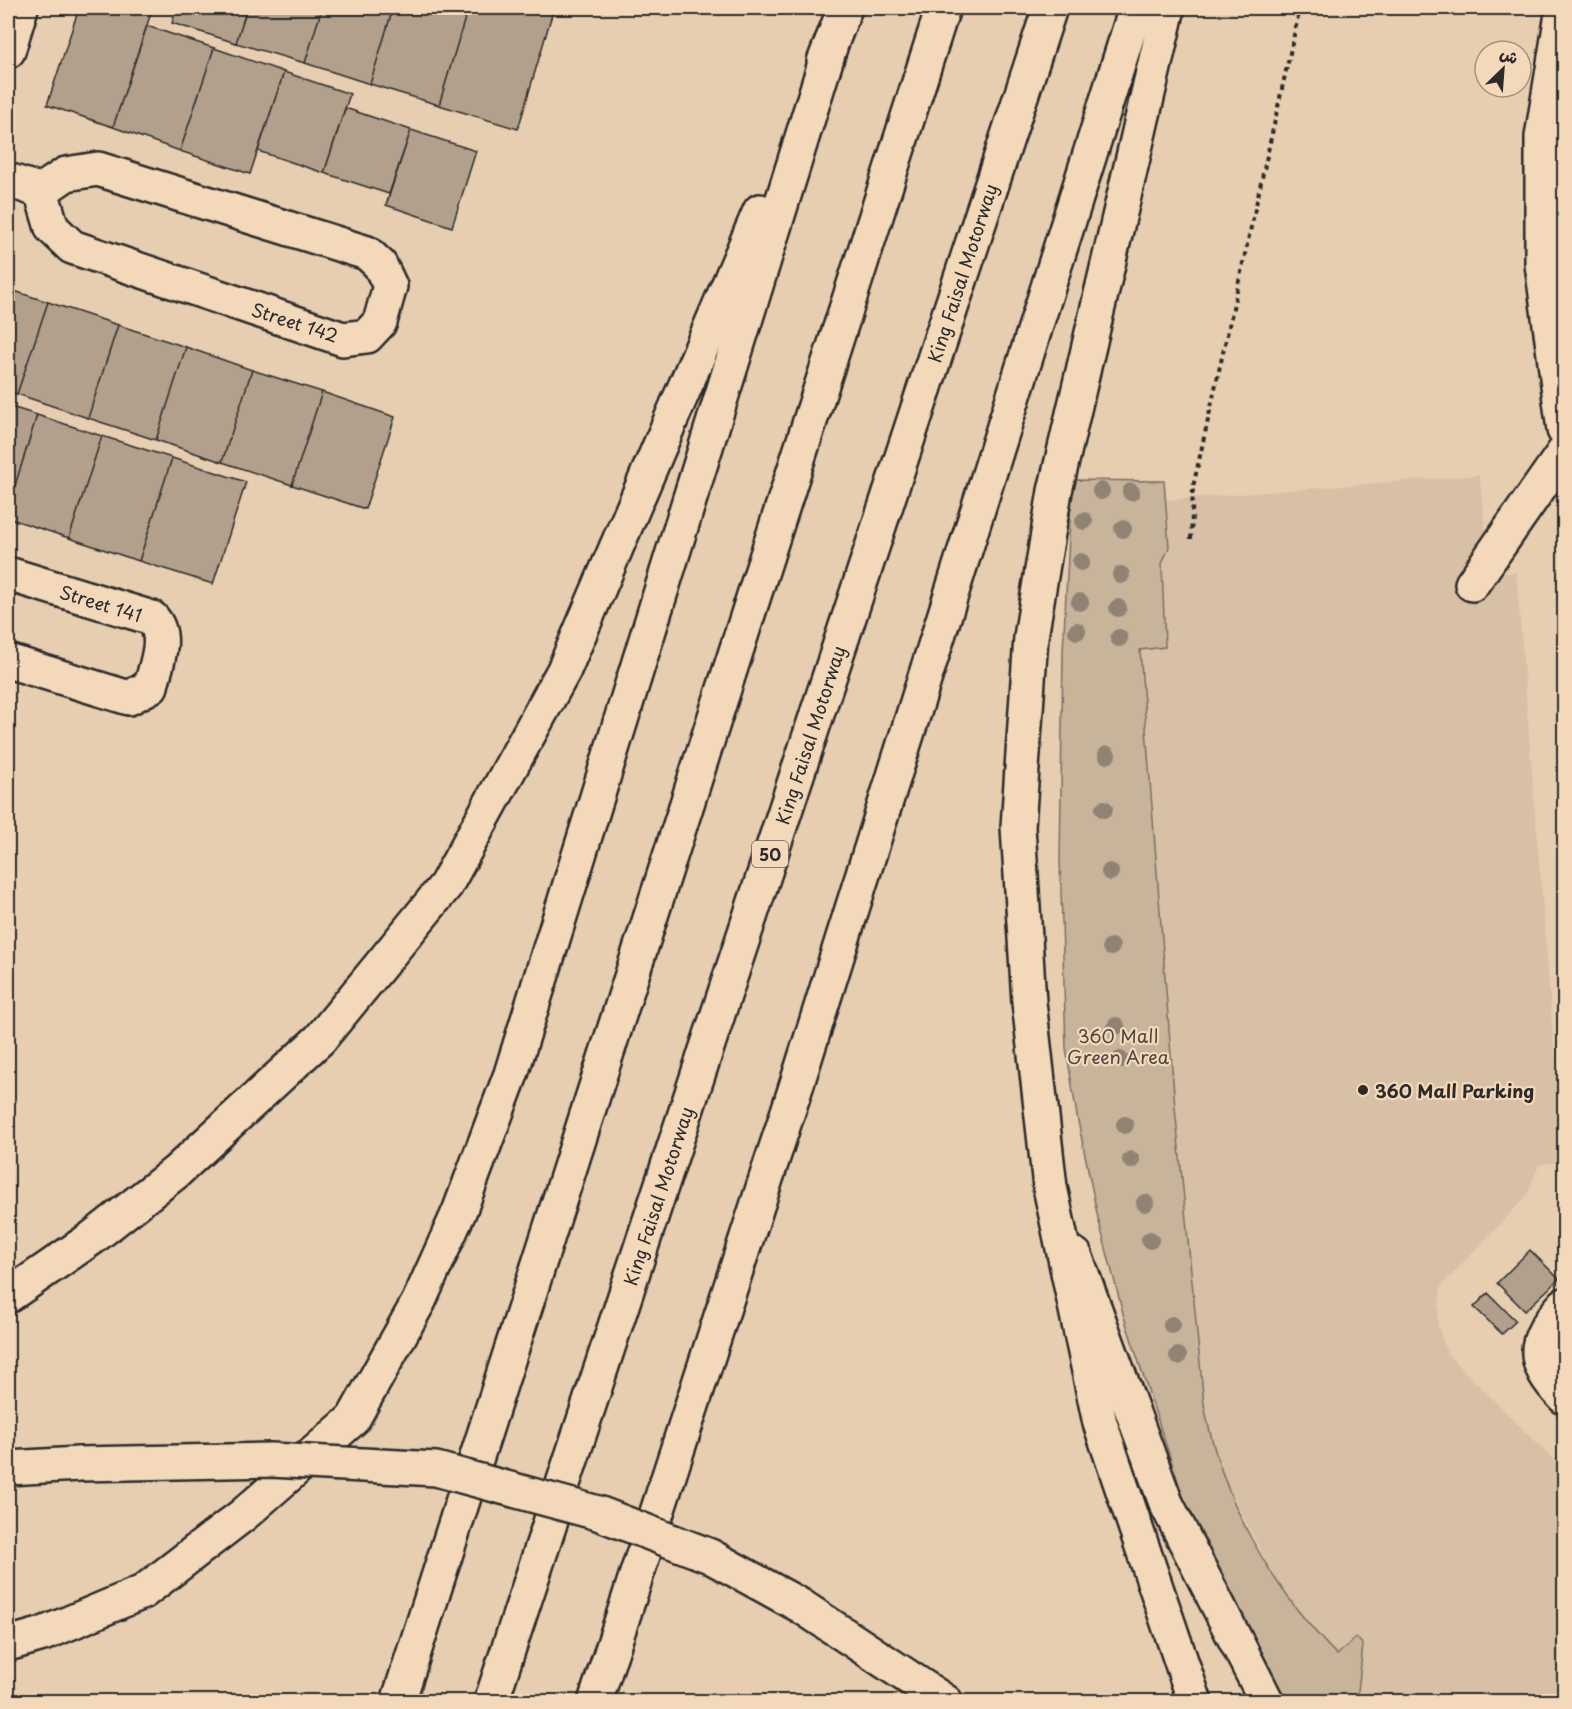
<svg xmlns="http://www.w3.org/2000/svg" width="1572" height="1709" viewBox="0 0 1572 1709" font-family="'Playpen Sans','Playpen Sans Arabic',sans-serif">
	<rect width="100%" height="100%" fill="#e7ceb1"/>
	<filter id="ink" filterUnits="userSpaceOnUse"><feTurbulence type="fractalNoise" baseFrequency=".0167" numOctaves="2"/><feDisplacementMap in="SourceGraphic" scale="12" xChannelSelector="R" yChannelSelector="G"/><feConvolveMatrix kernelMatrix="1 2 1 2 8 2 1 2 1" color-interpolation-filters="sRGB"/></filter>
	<g filter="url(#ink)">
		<!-- built -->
		<path fill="#d7c0a6" d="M1479,475L1491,575L1516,572L1563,1161L1539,1165L1526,1197L1441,1286L1437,1324L1448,1355L1564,1470V1701H1338L1207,1446L1161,1020L1130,503Z"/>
		<!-- green -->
		<path fill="#c8b39b" stroke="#7a6f63" stroke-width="1.5" d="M1072,480L1164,481L1169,547L1162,564L1165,647L1140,650L1175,1107L1204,1404C1221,1498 1270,1587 1337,1655L1356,1637L1363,1645L1357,1701H1273L1211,1582L1124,1317L1098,1218L1077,1116L1066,1048L1060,860L1063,651Z"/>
		<!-- building -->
		<path fill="#b2a08c" stroke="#2b2b2b" stroke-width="1.5" d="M79,8L152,10L113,127L47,105Z
			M177,8H247L236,43L172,23Z
			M247,8H322L305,63L236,43Z
			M322,8H393L370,84L305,63Z
			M393,8H468L439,105L370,84Z
			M468,8H542L553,11L518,129L439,105Z
			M147,26L214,48L180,151L113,127Z
			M214,48L284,72L250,174L180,151Z
			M284,72L350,94L324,173L258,151Z
			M345,108L411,130L389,194L324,173Z
			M411,130L476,151L452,227L386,205Z
			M8,289L48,302L17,394L8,391Z
			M48,302L118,325L88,418L17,394Z
			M118,325L186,347L156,440L88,418Z
			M186,347L252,370L222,462L156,440Z
			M252,370L322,392L292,485L222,462Z
			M322,392L395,417L365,509L292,485Z
			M8,406L37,415L8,508Z
			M37,415L102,436L69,538L8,518V508Z
			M102,436L172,458L139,561L69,538Z
			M172,458L246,482L213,584L139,561Z
			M1530,1250L1559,1279L1525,1311L1497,1283Z
			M1488,1293L1516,1321L1502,1334L1474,1307Z"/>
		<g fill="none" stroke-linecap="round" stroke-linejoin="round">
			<!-- minor casing -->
			<g stroke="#2b2b2b" stroke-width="38">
				<path id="minor" d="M1563,8L1542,137V264L1564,430
					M8,51L21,8
					M98,169L367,253L380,265L390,286L380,322L367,336L343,339L72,247L52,228L41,191L66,174Z
					M8,180L41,191
					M8,574L152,618C169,636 156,664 151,686L129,698L8,661
					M1472,584L1564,452
					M1075,1255L1166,1503L1267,1702
					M1564,1305C1532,1341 1529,1361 1564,1397"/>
			</g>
			<!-- highway casing -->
			<g stroke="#2b2b2b" stroke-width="38">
				<path id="highway" d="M1168,8L1055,491L1031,637L1018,827L1029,1002L1050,1187L1100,1423L1195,1702
					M824,62L845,8
					M8,1296L92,1238L176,1172L320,1039L446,885L564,670L760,211
					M8,1468L79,1464
					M801,1606L946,1702
					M8,1644L43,1634L143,1592L243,1515L353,1419L419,1301L459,1212L511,1074L832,41
					M398,1702L943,8
					M491,1702L1050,8
					M595,1702L794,1093L1136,8"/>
			</g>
			<!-- path -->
			<path stroke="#2b2b2b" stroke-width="4" stroke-dasharray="4.5 4.5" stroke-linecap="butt" d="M1191,539L1193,487L1300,8"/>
			<!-- minor -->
			<use href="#minor" stroke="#f3d9ba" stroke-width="33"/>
			<!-- highway -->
			<use href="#highway" stroke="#f3d9ba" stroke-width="33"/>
			<!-- highway-bridge casing -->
			<g stroke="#2b2b2b" stroke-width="38" stroke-linecap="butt">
				<path id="highway-bridge" d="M79,1464L271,1460L436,1469L598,1513L710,1556L801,1606"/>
			</g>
			<!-- highway-bridge -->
			<use href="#highway-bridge" stroke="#f3d9ba" stroke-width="33"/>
		</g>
		<!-- trees -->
		<g fill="#918373">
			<circle cx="1101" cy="491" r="9"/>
			<circle cx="1131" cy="492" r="9"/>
			<circle cx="1084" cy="521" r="9"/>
			<circle cx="1123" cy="529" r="9"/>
			<circle cx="1081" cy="562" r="9"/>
			<circle cx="1121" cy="575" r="9"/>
			<circle cx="1080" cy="602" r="9"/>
			<circle cx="1118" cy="608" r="9"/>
			<circle cx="1077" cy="631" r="9"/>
			<circle cx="1119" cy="638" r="9"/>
			<circle cx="1107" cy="755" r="9"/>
			<circle cx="1104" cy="809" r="9"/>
			<circle cx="1110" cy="872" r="9"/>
			<circle cx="1111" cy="947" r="9"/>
			<circle cx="1116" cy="1026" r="9"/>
			<circle cx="1120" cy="1060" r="9"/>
			<circle cx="1125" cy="1125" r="9"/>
			<circle cx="1131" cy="1160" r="9"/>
			<circle cx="1145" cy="1203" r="9"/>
			<circle cx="1150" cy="1240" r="9"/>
			<circle cx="1172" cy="1325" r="9"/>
			<circle cx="1178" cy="1356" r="9"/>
		</g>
	</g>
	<!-- markers -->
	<circle fill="#2b2b2b" stroke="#f3d9ba" stroke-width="2" cx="1363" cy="1090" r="6"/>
	<g text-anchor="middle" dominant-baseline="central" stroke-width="4.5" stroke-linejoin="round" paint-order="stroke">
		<!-- shield labels -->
		<rect fill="#f3d9ba" stroke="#675f56" stroke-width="1.5" x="752" y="841" width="36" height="26" rx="4.5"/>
		<g font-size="16" font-weight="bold" fill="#2b2b2b">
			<text x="770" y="854">50</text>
		</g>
		<!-- street labels -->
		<g font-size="18" fill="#2b2b2b" stroke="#f3d9ba">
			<text transform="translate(962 273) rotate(-72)">King Faisal Motorway</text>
			<text transform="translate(295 322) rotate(18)">Street 142</text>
			<text transform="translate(101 603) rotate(17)">Street 141</text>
			<text transform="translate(810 735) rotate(-72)">King Faisal Motorway</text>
			<text transform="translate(658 1196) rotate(-72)">King Faisal Motorway</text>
		</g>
		<!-- park labels -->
		<g font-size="18" fill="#4a4641" stroke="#f3d9ba">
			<text x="1118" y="1035">360 Mall<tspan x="1118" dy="21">Green Area</tspan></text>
		</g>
		<!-- poi labels -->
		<g font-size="18" font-weight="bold" fill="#2b2b2b" stroke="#f3d9ba" text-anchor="start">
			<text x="1375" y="1090">360 Mall Parking</text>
		</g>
	</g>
	<!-- margin -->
	<rect width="1572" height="1709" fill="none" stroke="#f3d9ba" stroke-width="30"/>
	<rect x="15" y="15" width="1542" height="1679" fill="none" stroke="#2b2b2b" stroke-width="2" filter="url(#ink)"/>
	<!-- north arrow -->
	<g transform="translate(1503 69) rotate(25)"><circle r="28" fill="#f3d9ba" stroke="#a39381" stroke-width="1.5"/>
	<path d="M0-4.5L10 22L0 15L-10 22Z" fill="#2b2b2b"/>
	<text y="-9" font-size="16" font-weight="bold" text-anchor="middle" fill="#2b2b2b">ش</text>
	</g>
</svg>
